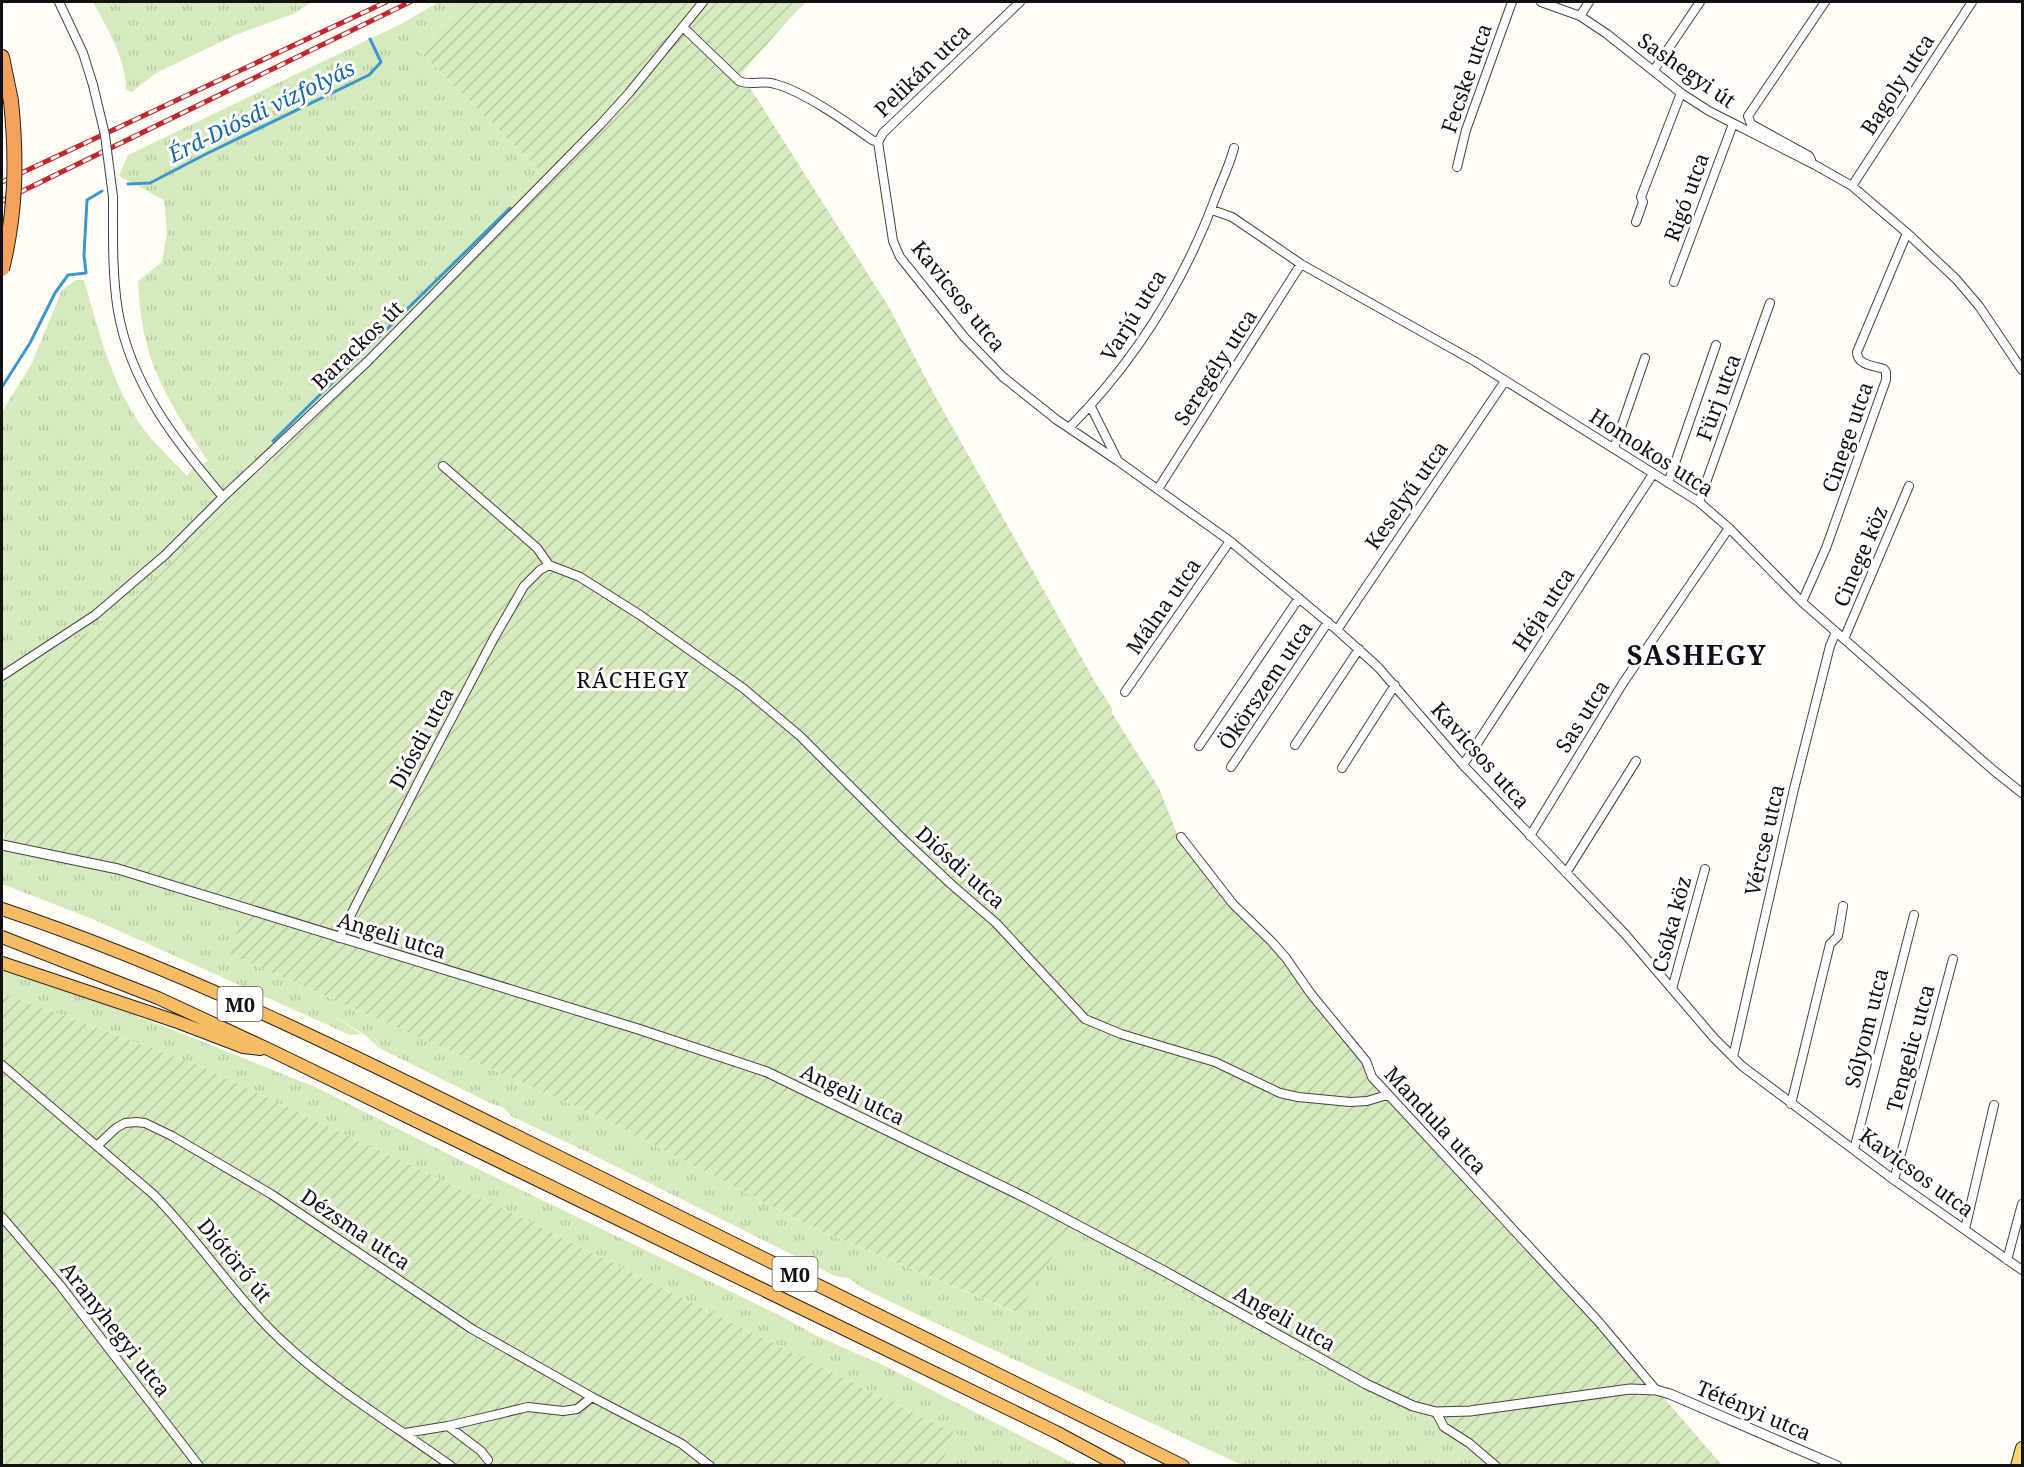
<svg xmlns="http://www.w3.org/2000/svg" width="2024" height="1467" viewBox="0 0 2024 1467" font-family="'Noto Serif',serif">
	<defs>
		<pattern id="grass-tufts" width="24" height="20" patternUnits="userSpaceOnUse" patternTransform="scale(1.5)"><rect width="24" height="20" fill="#d5ebbd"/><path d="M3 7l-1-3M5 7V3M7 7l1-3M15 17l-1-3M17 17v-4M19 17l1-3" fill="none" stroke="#b6c8a1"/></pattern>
		<pattern id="garden-furrows" width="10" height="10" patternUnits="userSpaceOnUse" patternTransform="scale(1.5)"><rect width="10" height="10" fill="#d5ebbd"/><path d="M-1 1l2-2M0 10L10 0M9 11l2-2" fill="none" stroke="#b6c8a1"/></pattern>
	</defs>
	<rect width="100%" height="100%" fill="#fffdf5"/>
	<!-- grass -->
	<path fill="url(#grass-tufts)" d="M93,2H312L293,14L235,35L156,73L132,92L126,90C126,58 108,30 93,2Z
		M439,2H466L417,49L539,170L514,197L520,203L343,379L266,452L274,462L153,581L99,625L2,686V412L32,363L62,290L76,280H84C100,335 113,391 149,436C161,450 175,463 187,476L192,469L208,461C179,418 150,375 142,323C140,309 139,295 138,281L162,262L167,232L164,200L119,176L128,155L401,24Z
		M3,840L120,865L247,904L230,954L600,1117L816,1229L1017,1313L1070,1228L1097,1241L1146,1273L1391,1405L1410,1413L1431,1417L1446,1435L1460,1443L1489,1465H1242L925,1318L862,1288L849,1278L835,1276L583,1150L511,1116L504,1108L490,1103L379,1048L365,1035L331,1014L361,1034L350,1035L95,920L2,884V843Z
		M2,968L47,982L168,1028L315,1087L472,1166L783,1317L815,1335L887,1367L1077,1465H938L958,1435L532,1223L203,1067L2,993Z"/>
	<!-- garden -->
	<path fill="url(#garden-furrows)" d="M466,2H806L791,17L738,77L749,86L890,309L934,394L1095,682L1112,708V713L1159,788L1178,836L1223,891L1272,942L1349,1039L1369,1073L1649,1381L1722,1465H1489L1460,1443L1446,1435L1431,1417L1410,1413L1391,1405L1146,1273L1097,1241L1070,1228L1018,1313L816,1229L600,1117L230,954L246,904L120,865L3,840L5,834L2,833V686L99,625L153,581L274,462L266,451L343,379L519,203L514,197L539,170L417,49Z
		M2,993L203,1067L532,1223L958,1435L938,1466L2,1465Z"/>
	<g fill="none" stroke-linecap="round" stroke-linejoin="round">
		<!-- stream -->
		<path stroke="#3f96cf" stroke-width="3" d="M128,184L150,183L206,154L369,75L381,62L370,39
			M2,387L30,343L55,293L68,275L86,273L84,255L87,200L102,191
			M273,441L510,208"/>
		<!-- minor casing -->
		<g stroke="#444" stroke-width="10">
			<path id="minor" d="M59,2L83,53L93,85
				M1541,2L1580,16L1607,34L1681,93L1709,111L1815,165L1852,186L1907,233L1956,279L1979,306L2022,370
				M1580,16L1589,2
				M683,27L739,81C750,86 763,80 775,84C803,91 848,123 872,140L878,142
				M1654,70L1700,2
				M878,142L893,241L900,257L965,338L1003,377L1057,420L1118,461L1230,541L1337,630L1378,667L1463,765L1625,934L1714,1038L1742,1066L1894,1180L2022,1270
				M878,142L883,133L1020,2
				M1811,160L1809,156L1751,124L1748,116L1825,2
				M1457,167L1466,130L1512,2
				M1852,186L1972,2
				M113,197C113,235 112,274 118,311C131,385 176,442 223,497
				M1212,210L1232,217L1301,264L1474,361L1699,502L1729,528L1802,602L1993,770L2022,793
				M1636,222L1643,202L1641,197L1681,93
				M1674,282L1733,124
				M1091,407L1117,459
				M1069,428C1134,362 1184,283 1216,196C1222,180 1230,164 1234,148
				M1614,448L1645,358
				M443,466L537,548L549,565L580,577L640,615L743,688L800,736L903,839L952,885L996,923L1085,1019L1121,1034L1215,1062L1280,1093L1298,1097L1350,1102L1367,1101L1387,1095
				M1668,483L1716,345
				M1158,489L1301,264
				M1699,502L1770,303
				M1802,602L1826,548L1886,380V372L1884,369C1874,366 1857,365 1857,352L1907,233
				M1337,630L1505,381
				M1844,639L1909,486
				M2,676L95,615L165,555L223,497L368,361L600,125L629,93L703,2
				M1125,692L1230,541
				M1295,745L1359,649
				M1199,746L1299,598
				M1463,765L1653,474
				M1231,767L1328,622
				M1342,768L1395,685
				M1530,836L1623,683L1729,528
				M1181,837L1233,904L1272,942L1286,958L1311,994L1366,1061L1372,1077L1598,1321L1656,1390
				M1566,873L1636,761
				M339,938L423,773L494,638L524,586L540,570L549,565
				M1672,989L1705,869
				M1733,1057L1794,789L1830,646L1836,632
				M2,1065L153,1194C199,1240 234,1296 282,1341C333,1389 394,1425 451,1466
				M1791,1104L1830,944L1838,936L1843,906
				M98,1145L116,1128L125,1123L136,1122L145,1123L172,1136L271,1194L472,1329L592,1397
				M1854,1150L1914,915
				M1894,1180L1953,959
				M2,1217L60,1285L199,1466
				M1965,1229L1994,1105
				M2007,1260L2022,1204
				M1436,1412L1444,1427L1469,1443L1496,1466
				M448,1426L481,1451L488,1460
				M405,1433L448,1426L528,1407L563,1411L577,1409L592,1397L682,1444L710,1466"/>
		</g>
		<!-- tertiary casing -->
		<g stroke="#444" stroke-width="11">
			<path id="tertiary" d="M2,845L118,869L638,1029L767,1072L1026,1198L1164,1271L1366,1384L1413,1406L1436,1412L1470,1411L1630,1389L1656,1390L1670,1394L1837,1466"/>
		</g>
		<!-- primary casing -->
		<g stroke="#222" stroke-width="14">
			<path id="primary" d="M2017,1466L2022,1448"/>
		</g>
		<!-- trunk casing -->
		<g stroke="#222" stroke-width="14">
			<path id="trunk" d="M2,909C193,973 373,1065 553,1154C763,1258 973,1362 1183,1466
				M2,937L158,998L270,1050L1056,1432L1119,1466
				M2,963L175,1021L243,1047L260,1049"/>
		</g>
		<!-- motorway casing -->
		<g stroke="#222" stroke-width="16">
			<path id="motorway" d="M2,57L11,101"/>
		</g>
		<!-- minor -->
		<use href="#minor" stroke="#fff" stroke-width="8"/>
		<!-- tertiary -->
		<use href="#tertiary" stroke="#fff" stroke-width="9"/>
		<!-- primary -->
		<use href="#primary" stroke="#f9d66b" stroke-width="12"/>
		<!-- trunk -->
		<use href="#trunk" stroke="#f7bc64" stroke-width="12"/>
		<!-- motorway -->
		<use href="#motorway" stroke="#f5a25d" stroke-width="14"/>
		<!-- rail casing -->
		<g stroke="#c4262e" stroke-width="5">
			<path id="rail" d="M2,182L386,2
				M2,201L410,2"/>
		</g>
		<!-- rail -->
		<use href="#rail" stroke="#fff" stroke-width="3" stroke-dasharray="9" stroke-linecap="butt"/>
		<!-- minor-bridge casing -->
		<g stroke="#444" stroke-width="10" stroke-linecap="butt">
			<path id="minor-bridge" d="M93,85L105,135L113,197"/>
		</g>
		<!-- motorway-bridge casing -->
		<g stroke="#222" stroke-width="16" stroke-linecap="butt">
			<path id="motorway-bridge" d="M2,269C16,212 17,160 11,101"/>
		</g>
		<!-- minor-bridge -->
		<use href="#minor-bridge" stroke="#fff" stroke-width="8"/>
		<!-- motorway-bridge -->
		<use href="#motorway-bridge" stroke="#f5a25d" stroke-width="14"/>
	</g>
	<g text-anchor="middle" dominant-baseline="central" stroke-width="6" stroke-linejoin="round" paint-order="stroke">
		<!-- shield labels -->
		<g fill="#fff" stroke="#585858" stroke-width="1.5">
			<rect x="217.5" y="987" width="45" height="34" rx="4.5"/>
			<rect x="772.5" y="1257" width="45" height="34" rx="4.5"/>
		</g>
		<g font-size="20" font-weight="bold" fill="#111">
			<text x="240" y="1004">M0</text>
			<text x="795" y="1274">M0</text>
		</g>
		<!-- street labels -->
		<g font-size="21" fill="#111" stroke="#fff">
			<text transform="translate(922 70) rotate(-44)">Pelikán utca</text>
			<text transform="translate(1687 70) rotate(35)">Sashegyi út</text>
			<text transform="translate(1466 78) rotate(-71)">Fecske utca</text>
			<text transform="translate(1897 84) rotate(-57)">Bagoly utca</text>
			<text transform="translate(1686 197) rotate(-70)">Rigó utca</text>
			<text transform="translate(959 296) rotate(51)">Kavicsos utca</text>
			<text transform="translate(1133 315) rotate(-58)">Varjú utca</text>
			<text transform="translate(357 345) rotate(-44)">Barackos út</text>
			<text transform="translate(1215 367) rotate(-57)">Seregély utca</text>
			<text transform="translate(1718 397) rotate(-70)">Fürj utca</text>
			<text transform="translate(1847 437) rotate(-71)">Cinege utca</text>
			<text transform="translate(1652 452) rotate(33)">Homokos utca</text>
			<text transform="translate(1406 495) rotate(-55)">Keselyű utca</text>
			<text transform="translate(1860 556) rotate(-67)">Cinege köz</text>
			<text transform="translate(1163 606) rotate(-55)">Málna utca</text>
			<text transform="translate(1543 609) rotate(-57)">Héja utca</text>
			<text transform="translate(1265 685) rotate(-56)">Ökörszem utca</text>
			<text transform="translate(1582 716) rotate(-58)">Sas utca</text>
			<text transform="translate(421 738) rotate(-62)">Diósdi utca</text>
			<text transform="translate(1481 755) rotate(48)">Kavicsos utca</text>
			<text transform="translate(1764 840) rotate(-77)">Vércse utca</text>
			<text transform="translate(961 867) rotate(42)">Diósdi utca</text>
			<text transform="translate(1671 924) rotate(-75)">Csóka köz</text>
			<text transform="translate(392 935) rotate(17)">Angeli utca</text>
			<text transform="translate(1866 1028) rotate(-76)">Sólyom utca</text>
			<text transform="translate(1910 1048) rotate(-75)">Tengelic utca</text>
			<text transform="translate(853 1094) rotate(26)">Angeli utca</text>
			<text transform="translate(1436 1120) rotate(47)">Mandula utca</text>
			<text transform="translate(1917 1172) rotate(36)">Kavicsos utca</text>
			<text transform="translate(356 1229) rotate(34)">Dézsma utca</text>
			<text transform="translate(235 1260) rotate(50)">Diótörő út</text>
			<text transform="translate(1285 1318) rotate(29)">Angeli utca</text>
			<text transform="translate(116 1329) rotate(52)">Aranyhegyi utca</text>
			<text transform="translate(1754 1410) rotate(23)">Tétényi utca</text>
		</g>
		<!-- water labels -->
		<g font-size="22" font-style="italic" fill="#1768a6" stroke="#fff">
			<text transform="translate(261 110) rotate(-26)">Érd-Diósdi vízfolyás</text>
		</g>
		<!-- neighbourhood labels -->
		<g font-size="22" letter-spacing="1.5" fill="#111" stroke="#fff">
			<text x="633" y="679">RÁCHEGY</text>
		</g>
		<!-- district labels -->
		<g font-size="27" font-weight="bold" letter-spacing="1.5" fill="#111" stroke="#fff">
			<text x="1697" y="654">SASHEGY</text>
		</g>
	</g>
	<!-- border -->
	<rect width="2024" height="1467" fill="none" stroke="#111111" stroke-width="6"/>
</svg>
